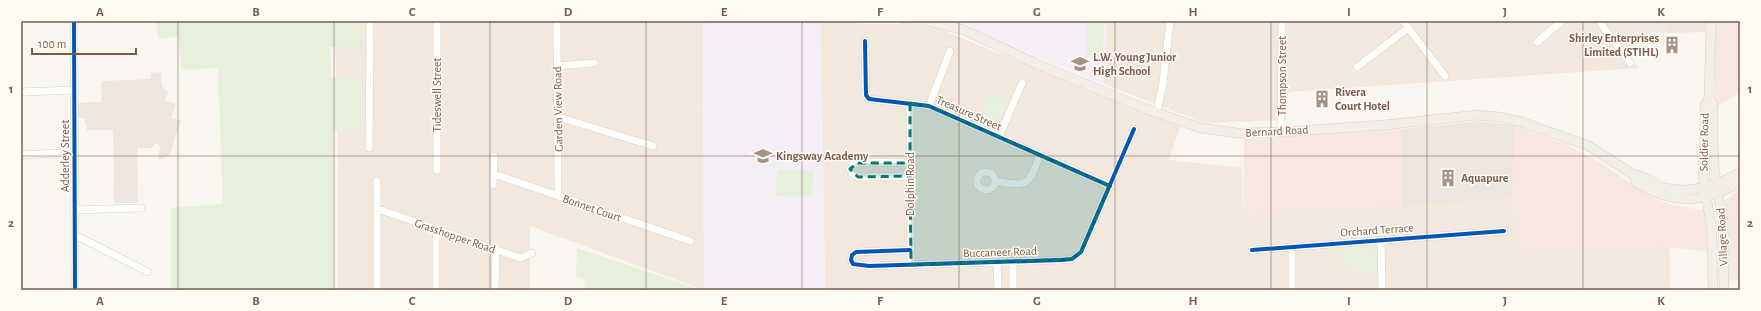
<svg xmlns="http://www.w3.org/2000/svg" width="1761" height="311" viewBox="0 0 1761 311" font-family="'Alegreya Sans',sans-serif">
	<rect width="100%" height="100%" fill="#f9f5f0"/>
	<!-- residential -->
	<path fill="#f2e8de" d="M335,21H703L704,290L530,226V290H338V164Z
		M821,21H841L862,24H898L905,21L935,27L1180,127L1169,160L1242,168L1243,216L1512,198L1516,248L1669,247L1670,290H825Z
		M1106,21H1668V33L1650,32L1627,51L1638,68L1287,92L1286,120L1204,123L1104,84Z"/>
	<!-- commercial -->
	<path fill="#f6e8e1" d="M1715,21H1740V92L1715,108Z
		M1515,125L1568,145L1604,165L1652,197L1672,205L1707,211V251L1669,247L1516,248L1512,198Z
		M1402,129V206L1243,216L1244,139Z
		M1740,189V281L1726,280L1725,208L1726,200Z"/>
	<!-- industrial -->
	<path fill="#ede5e0" d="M1668,21H1706L1705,32L1668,33Z
		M161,72L162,86L168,92L165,100L176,104L171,118L181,121L169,156L158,159L160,146L156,143L152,148H137L138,203H114L113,130H87L84,118H77V103L102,102L101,81L151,79V73Z
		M1478,121L1515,125L1512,198L1402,206V129Z"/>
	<!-- education -->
	<path fill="#f6eef6" d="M703,21H821L825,290H704Z
		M960,21H1106L1104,84L1009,45Z"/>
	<!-- green -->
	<path fill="#e7f0db" d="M156,21H363L362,48L330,47L331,77L362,78V130L333,131V290H196L171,288V208L223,204L218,68L182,70L178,36L158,39Z
		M1087,21H1104L1103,58H1086Z
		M989,92L1008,100L995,129L976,121Z
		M777,169L813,170L812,197L776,196Z
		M1371,247L1378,253L1379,272L1352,274V266H1340L1339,248Z
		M577,248L702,290H584L585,279L576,277Z"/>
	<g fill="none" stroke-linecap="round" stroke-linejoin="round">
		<!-- minor casing -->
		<g stroke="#d7d1cb" stroke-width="8">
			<path id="minor" d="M74,21L75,290
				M557,21L558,196
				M1403,21L1445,76
				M1599,21L1630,63
				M865,41L866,95L869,99L929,106L1110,186
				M1537,42L1562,21
				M557,66L594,63
				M1357,67L1408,28
				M21,92L74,90
				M910,103L911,265
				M929,106L950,51
				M1157,112L1163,83L1170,21
				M558,117L653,146
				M1281,132L1282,21
				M999,137L1022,83
				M369,148L370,21
				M21,155L75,152
				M437,170V21
				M977 181a9 9 0 1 1 18 0a9 9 0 1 1-18 0Z
				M494,174L690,241
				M910,176L858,177L852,174L850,169L854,164L862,162L910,163
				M995,181C1029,187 1028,186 1040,155
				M493,185L494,156
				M378,209L520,258L532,253
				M75,210L141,208
				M75,235L148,272
				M1381,240L1382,290
				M910,250L856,252L852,255L851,260L853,264L869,266L1061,260L1072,259L1081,252L1134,129
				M1252,250L1504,231
				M997,262L998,290
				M1013,262V290
				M377,290V181
				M436,290V230
				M495,290L496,250
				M1292,290V247"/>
		</g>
		<!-- major casing -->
		<g stroke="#dad1cc" stroke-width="10">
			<path id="major" d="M928,21L964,30L1035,63L1144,108L1200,128L1237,133L1281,132L1384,125L1477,115L1500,117L1522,122L1589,146L1634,175C1645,175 1652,183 1662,187C1688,195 1718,186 1740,172
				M1711,21L1709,98L1705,105L1703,177L1712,231L1713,290
				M1709,98L1713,105V143L1715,182L1723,218L1724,290
				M1634,175L1636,182C1673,205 1703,204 1740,182"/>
		</g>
		<!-- minor -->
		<use href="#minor" stroke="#fefefd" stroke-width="7"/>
		<!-- major -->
		<use href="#major" stroke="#f3eee8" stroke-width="9"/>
		<!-- cycleway casing -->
		<g stroke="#fffaf3" stroke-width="6">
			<path id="cycleway" d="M74,21L75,290
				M865,41L866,95L869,99L929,106L1110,186
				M910,250L856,252L852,255L851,260L853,264L869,266L1061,260L1072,259L1081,252L1134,129
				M1252,250L1504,231"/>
		</g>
		<!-- cycleway -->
		<use href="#cycleway" stroke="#0057b8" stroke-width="4"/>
	</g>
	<!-- marked area -->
	<path fill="#0f766e" fill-opacity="0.2" stroke="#0f766e" stroke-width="3" stroke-dasharray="8 5" stroke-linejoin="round" d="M910,103L929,106L1110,186L1081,252L1072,259L911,265L910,176L858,177L850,169L857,163H910Z"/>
	<!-- grid -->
	<path fill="none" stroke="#7a5c4d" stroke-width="1" stroke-opacity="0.55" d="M178,21V290M334,21V290M490,21V290M646,21V290M802,21V290M959,21V290M1115,21V290M1271,21V290M1427,21V290M1583,21V290M21,156H1740"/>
	<!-- icons -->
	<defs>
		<g id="building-bare" transform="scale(1.38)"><path d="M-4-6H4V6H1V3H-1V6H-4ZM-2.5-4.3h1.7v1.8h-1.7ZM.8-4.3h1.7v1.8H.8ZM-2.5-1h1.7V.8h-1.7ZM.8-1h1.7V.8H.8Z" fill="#a69286" stroke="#fffaf3" stroke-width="2.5" paint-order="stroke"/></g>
		<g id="school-bare" transform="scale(1.38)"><path d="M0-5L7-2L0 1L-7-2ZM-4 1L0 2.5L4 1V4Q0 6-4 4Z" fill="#a69286" stroke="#fffaf3" stroke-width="2.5" paint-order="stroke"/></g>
	</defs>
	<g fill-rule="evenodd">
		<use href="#building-bare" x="1672" y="45"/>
		<use href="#school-bare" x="1080" y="64"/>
		<use href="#building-bare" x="1322" y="99"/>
		<use href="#school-bare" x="763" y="156"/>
		<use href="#building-bare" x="1448" y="178"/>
	</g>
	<g text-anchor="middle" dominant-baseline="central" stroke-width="3" stroke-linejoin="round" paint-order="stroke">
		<!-- poi labels -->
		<g font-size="12" font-weight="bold" fill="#7a5c4d" stroke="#fffaf3" text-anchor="start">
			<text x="1659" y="38" text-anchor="end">Shirley Enterprises<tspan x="1659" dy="14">Limited (STIHL)</tspan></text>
			<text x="1093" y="57">L.W. Young Junior<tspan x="1093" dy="14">High School</tspan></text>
			<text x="1335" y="92">Rivera<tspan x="1335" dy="14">Court Hotel</tspan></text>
			<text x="776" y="156">Kingsway Academy</text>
			<text x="1461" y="178">Aquapure</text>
		</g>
		<!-- street labels -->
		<g font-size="12" fill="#7a5c4d" stroke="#fffaf3">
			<text transform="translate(1282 76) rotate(-90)">Thompson Street</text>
			<text transform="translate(437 95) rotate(-90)">Tideswell Street</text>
			<text transform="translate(558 109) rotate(-91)">Garden View Road</text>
			<text transform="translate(969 113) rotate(24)">Treasure Street</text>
			<text transform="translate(1277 131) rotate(-3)">Bernard Road</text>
			<text transform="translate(1704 142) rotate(-89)">Soldier Road</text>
			<text transform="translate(65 156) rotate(-90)">Adderley Street</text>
			<text transform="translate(910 184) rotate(-90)">Dolphin Road</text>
			<text transform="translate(592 208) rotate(19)">Bonnet Court</text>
			<text transform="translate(1377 230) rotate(-4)">Orchard Terrace</text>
			<text transform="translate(455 236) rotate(19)">Grasshopper Road</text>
			<text transform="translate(1722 237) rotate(-93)">Village Road</text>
			<text transform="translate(1000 252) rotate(-2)">Buccaneer Road</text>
		</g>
	</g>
	<!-- border -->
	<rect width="1761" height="311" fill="none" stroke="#fffaf3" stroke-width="44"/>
	<!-- scale -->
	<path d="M32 48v6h104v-6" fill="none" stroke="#7a5c4d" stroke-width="2"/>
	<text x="38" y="48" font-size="12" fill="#7a5c4d" stroke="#fffaf3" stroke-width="3" paint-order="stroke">100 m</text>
	<rect x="22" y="22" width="1717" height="267" fill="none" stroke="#7a5c4d" stroke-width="1.5"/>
	<g font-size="13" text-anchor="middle" font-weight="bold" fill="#7a5c4d">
		<text x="100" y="16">A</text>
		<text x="256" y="16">B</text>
		<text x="412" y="16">C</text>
		<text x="568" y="16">D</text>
		<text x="724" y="16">E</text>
		<text x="880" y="16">F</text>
		<text x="1037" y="16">G</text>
		<text x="1193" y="16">H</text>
		<text x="1349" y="16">I</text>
		<text x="1505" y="16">J</text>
		<text x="1661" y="16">K</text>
		<text x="11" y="93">1</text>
		<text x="1750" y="93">1</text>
		<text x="11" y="227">2</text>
		<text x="1750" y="227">2</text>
		<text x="100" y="305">A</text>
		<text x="256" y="305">B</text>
		<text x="412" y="305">C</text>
		<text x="568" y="305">D</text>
		<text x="724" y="305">E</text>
		<text x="880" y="305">F</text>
		<text x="1037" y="305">G</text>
		<text x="1193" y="305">H</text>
		<text x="1349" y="305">I</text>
		<text x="1505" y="305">J</text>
		<text x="1661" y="305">K</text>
	</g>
</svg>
